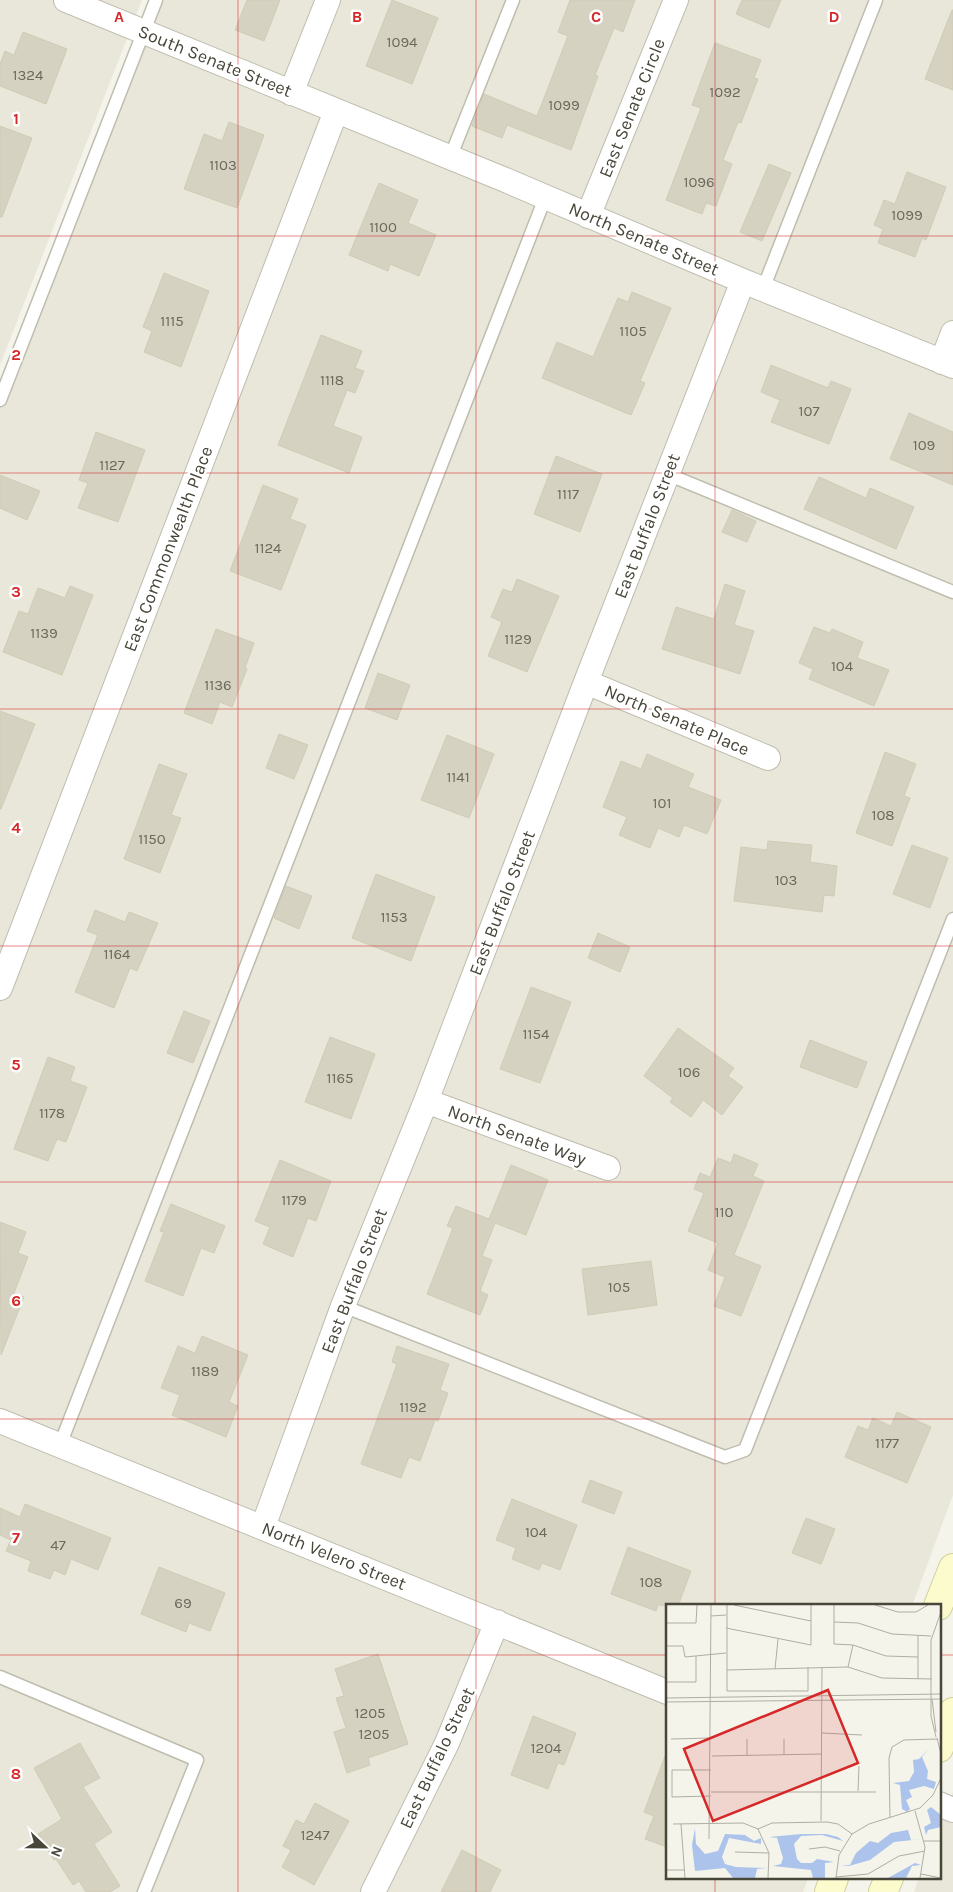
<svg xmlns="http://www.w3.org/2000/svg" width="953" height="1892" viewBox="0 0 953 1892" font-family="Karla,sans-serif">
	<rect width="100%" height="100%" fill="#f4f4eb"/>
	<!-- residential -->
	<path fill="#e8e7d9" d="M0,0H142L0,365Z
		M155,0H953V1495L912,1606H667V1878H808L803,1892H0V387Z
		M953,1792V1892H914L919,1878H939V1827Z"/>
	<!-- building -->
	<path fill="#d5d2c1" stroke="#d0cbb4" d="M247,0H280L264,41L235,30Z
		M392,0L438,18L412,84L366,66Z
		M570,0H635L623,32L614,28L595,75L598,76L571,150L507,125L502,138L472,126L484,94L537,116L568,36L558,32Z
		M742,0H781L769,28L736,14Z
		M952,10H953V90L925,79Z
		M23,32L67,49L46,104L0,86V64L5,51L14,55Z
		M715,43L761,60L754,78L758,79L741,123L738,122L723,160L732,164L716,206L706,203L702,214L666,200L701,108L692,105Z
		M229,122L264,135L237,208L184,189L204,134L222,141Z
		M0,126L32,138L2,217H0Z
		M769,164L791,173L762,241L740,232Z
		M907,172L946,187L926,240L922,238L915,257L878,243L883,229L874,225L884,200L895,204Z
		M379,183L418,200L408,223L436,235L419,276L390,264L388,271L349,255Z
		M164,273L209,291L181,367L144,352L152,331L143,327Z
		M632,292L671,308L640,381L645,383L631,415L542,378L557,342L593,357L618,298L628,302Z
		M321,335L362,351L355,368L364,371L355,393L347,390L333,426L362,437L349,473L278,445Z
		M771,365L828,388L831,381L851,389L829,444L771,422L780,400L761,392Z
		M909,413L953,432V485L890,459Z
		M96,432L145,450L118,522L78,508L88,483L79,480Z
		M556,456L602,474L580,532L534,514Z
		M0,475L40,491L27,520L0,508Z
		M819,477L866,498L870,488L914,507L896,549L804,509Z
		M263,485L298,499L290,519L306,525L281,590L230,571Z
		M732,510L756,521L747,542L722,532Z
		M517,579L559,596L527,672L488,656L502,622L491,617L503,589L512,592Z
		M725,584L745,591L734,625L754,631L740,674L662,649L676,607L714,619Z
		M70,586L93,595L62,675L3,652L19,611L28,614L38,588L65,598Z
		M814,627L830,633L832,629L863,642L857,658L889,670L874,706L809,679L813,669L799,663Z
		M216,629L254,643L245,668L247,669L232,707L220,702L212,724L184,713Z
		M378,673L410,685L397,720L365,708Z
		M0,711L35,724L1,809H0Z
		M279,734L308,745L294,779L266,768Z
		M447,735L494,754L469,818L421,800Z
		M885,752L916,764L904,796L910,798L892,846L856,833Z
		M647,754L694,774L688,787L721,800L707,834L684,825L679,837L658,828L650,848L619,835L627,817L603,807L621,761L641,769Z
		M159,764L187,774L171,815L181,818L160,873L124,859Z
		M768,841L812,845L810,862L837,866L834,896L824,895L822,912L734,901L741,847L767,850Z
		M912,845L948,858L930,908L893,894Z
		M376,874L435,897L411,961L352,938Z
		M286,886L312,896L299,929L274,918Z
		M95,910L125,922L129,912L158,923L137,971L130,968L114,1008L75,992L98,935L87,931Z
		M598,933L630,947L620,972L588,958Z
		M531,987L571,1002L540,1083L500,1069Z
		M184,1011L210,1021L193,1063L167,1053Z
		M678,1028L734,1068L728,1076L743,1087L722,1115L703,1100L691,1117L670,1102L673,1098L644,1076Z
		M330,1037L375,1054L351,1119L305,1102Z
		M810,1040L867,1062L857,1088L800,1067Z
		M48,1057L75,1067L70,1081L87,1087L66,1142L57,1139L48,1161L14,1149Z
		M734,1154L758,1164L753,1176L764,1181L734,1255L761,1266L741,1316L714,1306L725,1277L708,1270L718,1243L688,1231L704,1193L694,1189L700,1173L710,1177L718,1158L731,1163Z
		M280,1160L331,1181L316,1221L308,1218L293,1257L263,1244L270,1227L255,1221Z
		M511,1165L548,1180L526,1235L495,1223L482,1256L492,1260L480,1291L488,1295L480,1315L427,1294L453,1228L447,1226L456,1206L489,1219Z
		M171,1204L225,1226L214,1253L201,1248L183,1296L145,1281L164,1232L160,1231Z
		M0,1222L26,1232L18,1253L28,1257L14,1293L24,1297L1,1355Z
		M651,1261L657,1305L588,1315L582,1269Z
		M202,1336L248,1355L229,1402L238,1406L226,1437L172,1415L180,1395L161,1388L178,1346L195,1353Z
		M397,1346L449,1364L440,1390L448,1393L438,1421L435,1420L420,1461L409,1457L401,1478L361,1464L397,1364L392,1362Z
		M897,1412L931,1427L907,1483L845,1457L858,1426L868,1430L873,1418L891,1426Z
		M590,1480L622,1492L614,1514L582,1502Z
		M512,1499L577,1525L560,1570L542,1563L539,1570L512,1559L516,1548L496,1540Z
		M25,1504L111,1538L98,1570L71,1559L65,1575L54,1570L50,1579L28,1571L31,1561L6,1551L11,1540L0,1535V1508L20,1517Z
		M806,1518L835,1529L821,1564L792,1553Z
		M628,1547L691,1571L678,1606L658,1605L656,1611L611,1594Z
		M159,1567L225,1593L210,1631L189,1623L186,1632L141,1614Z
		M378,1654L408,1744L368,1758L370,1765L347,1773L334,1732L346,1728L336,1698L344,1696L335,1669Z
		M533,1716L576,1733L564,1765L558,1763L548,1789L511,1775Z
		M80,1743L100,1778L83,1787L112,1832L94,1844L120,1886L110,1892H86L79,1881L73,1885L56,1859L54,1860L38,1834L62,1819L34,1768Z
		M665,1756H667V1847L645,1839L654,1816L644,1812Z
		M315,1803L349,1821L314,1885L282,1867L291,1850L283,1846L296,1820L304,1824Z
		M462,1850L501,1870L490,1892H441Z"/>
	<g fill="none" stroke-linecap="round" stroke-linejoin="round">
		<!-- lane casing -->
		<g stroke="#bfbdae" stroke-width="15">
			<path id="lane" d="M450,158L513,0
				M763,289L876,0
				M0,400L156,0
				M667,474L953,592
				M343,1306L725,1457L745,1450L953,919
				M60,1445L545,198
				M0,1677L197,1760L144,1892"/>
		</g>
		<!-- street casing -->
		<g stroke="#bfbdae" stroke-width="26">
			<path id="street" d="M66,0L503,179L743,281L953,366
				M291,93L328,0
				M588,216L676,0
				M942,362L953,333
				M586,682L768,758
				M0,988L336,111
				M426,1101L608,1168
				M0,1421L667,1692
				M263,1527L343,1306L426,1101L586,682L743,281
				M939,1804L953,1810
				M373,1892L447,1743L497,1622"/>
		</g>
		<!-- secondary casing -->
		<g stroke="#d1cf9d" stroke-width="30">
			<path id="secondary" d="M938,1606L953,1568
				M939,1748L953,1712
				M829,1892L834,1878
				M883,1892L889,1878"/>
		</g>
		<!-- lane -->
		<use href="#lane" stroke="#fff" stroke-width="12"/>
		<!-- street -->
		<use href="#street" stroke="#fff" stroke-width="24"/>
		<!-- secondary -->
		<use href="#secondary" stroke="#fbfbce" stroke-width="28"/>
	</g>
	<!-- grid -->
	<path fill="none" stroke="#d62828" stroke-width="1" stroke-opacity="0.55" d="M238,0V1892M476,0V1892M715,0V1606M0,236H953M0,473H953M0,709H953M0,946H953M0,1182H953M0,1419H953M0,1655H667M939,1655H953M715,1878V1892"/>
	<g text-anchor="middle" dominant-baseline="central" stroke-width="5" stroke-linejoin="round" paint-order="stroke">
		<!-- number labels -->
		<g font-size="15" fill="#6b695b">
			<text x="402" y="42">1094</text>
			<text x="28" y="75">1324</text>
			<text x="725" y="92">1092</text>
			<text x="564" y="105">1099</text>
			<text x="223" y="165">1103</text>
			<text x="699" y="182">1096</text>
			<text x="907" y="215">1099</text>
			<text x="383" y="227">1100</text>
			<text x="172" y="321">1115</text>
			<text x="633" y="331">1105</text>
			<text x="332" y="380">1118</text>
			<text x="809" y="411">107</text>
			<text x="924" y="445">109</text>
			<text x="112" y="465">1127</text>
			<text x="568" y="494">1117</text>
			<text x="268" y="548">1124</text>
			<text x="44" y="633">1139</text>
			<text x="518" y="639">1129</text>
			<text x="842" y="666">104</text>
			<text x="218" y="685">1136</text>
			<text x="458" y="777">1141</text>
			<text x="662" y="803">101</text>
			<text x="883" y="815">108</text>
			<text x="152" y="839">1150</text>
			<text x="786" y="880">103</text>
			<text x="394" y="917">1153</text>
			<text x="117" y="954">1164</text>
			<text x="536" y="1034">1154</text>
			<text x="689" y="1072">106</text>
			<text x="340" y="1078">1165</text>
			<text x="52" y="1113">1178</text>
			<text x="294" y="1200">1179</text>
			<text x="724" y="1212">110</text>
			<text x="619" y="1287">105</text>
			<text x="205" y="1371">1189</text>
			<text x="413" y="1407">1192</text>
			<text x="887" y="1443">1177</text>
			<text x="536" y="1532">104</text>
			<text x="58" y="1545">47</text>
			<text x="651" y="1582">108</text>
			<text x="183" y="1603">69</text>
			<text x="370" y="1713">1205</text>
			<text x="374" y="1734">1205</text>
			<text x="546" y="1748">1204</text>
			<text x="315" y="1835">1247</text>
		</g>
		<!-- street labels -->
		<g font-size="18" fill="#484639" stroke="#fff">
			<text transform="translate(215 61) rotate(22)">South Senate Street</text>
			<text transform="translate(632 108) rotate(-68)">East Senate Circle</text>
			<text transform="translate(644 239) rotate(23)">North Senate Street</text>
			<text transform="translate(647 526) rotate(-69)">East Buffalo Street</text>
			<text transform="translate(168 549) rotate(-69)">East Commonwealth Place</text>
			<text transform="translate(677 720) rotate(23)">North Senate Place</text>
			<text transform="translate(502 903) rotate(-69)">East Buffalo Street</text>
			<text transform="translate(517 1135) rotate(20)">North Senate Way</text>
			<text transform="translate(354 1281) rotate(-69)">East Buffalo Street</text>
			<text transform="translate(334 1556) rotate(22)">North Velero Street</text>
			<text transform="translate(437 1758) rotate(-65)">East Buffalo Street</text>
		</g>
	</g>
	<!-- overview -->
	<g transform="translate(666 1604)">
		<rect width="275" height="275" fill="#f4f4eb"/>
		<path d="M263,145L256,153L262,167L261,175L270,178L268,185L258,182L243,186L246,193L240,196L244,205L241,208L236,205L234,181L227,179L243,177L248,168L247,156L253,155ZM265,203L275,211V223L262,226L260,231L258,223L265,219L261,206ZM29,224L30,240L39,250L52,247L59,230L79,231L88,237L95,234V240L63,234L56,253L59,260L70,263L101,264L91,265L89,274H67L59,264L29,267L26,241ZM242,226L245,236L256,235L228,238L204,256L183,262L175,261H184L190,249L204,237L212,239L225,229ZM135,230H160L172,233L177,237L156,231L135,232L128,240L131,255L135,259H146L151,255L168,258L159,259V274H147L145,266L107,262L115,260L117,254L111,234L103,233ZM249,259L255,261L246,262L240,274H222Z" fill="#acc3ec"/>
		<path fill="none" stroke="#afaea4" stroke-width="1" d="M61,1V87H142V63M68,1L145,17M168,1V40L187,41L220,52L252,53M209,1L232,8H250L262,1M45,12L60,11M168,18L192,19L226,30L265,32M0,19H30L31,1M60,24L145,41V1M252,31V75M0,42H17L19,53L60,49M182,63L187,41M109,65L112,35M61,66L182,63L216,74L266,75M0,78H30V52M0,94L275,90M266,95L270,128M0,98L275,95M156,129L196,131M270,133L265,112V36L275,8M271,134L275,150M5,135L46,134M118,135V151M81,151V135M46,152L156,150M192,187L193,162M45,188H210M45,192L6,193V166H45M249,207L259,243L254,274M224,214L223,154L226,143L238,136L271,135M155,217L156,63M7,220L77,219L92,225L106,219L161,218L172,220L186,230M15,220L19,274M92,225L103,249L102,274M43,235L45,1M258,237H275M143,245L159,243L174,247M69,248L103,249M0,266H18M255,270L275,274M170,273L202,270L233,252L259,247M170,274L173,251L186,230L203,220L254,204L267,191L275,174"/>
		<path fill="#d62828" fill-opacity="0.15" stroke="#d62828" stroke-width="2.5" d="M162,86L192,159L47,217L18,145Z"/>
		<rect width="275" height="275" fill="none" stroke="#484639" stroke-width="2.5"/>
	</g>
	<g font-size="16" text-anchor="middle" font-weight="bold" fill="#d62828" stroke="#fff" stroke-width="5" stroke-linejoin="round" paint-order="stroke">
		<text x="119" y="22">A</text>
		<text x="357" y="22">B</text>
		<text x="596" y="22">C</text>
		<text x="834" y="22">D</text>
		<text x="16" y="124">1</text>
		<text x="16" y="360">2</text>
		<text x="16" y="597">3</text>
		<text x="16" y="833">4</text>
		<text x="16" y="1070">5</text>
		<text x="16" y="1306">6</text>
		<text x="16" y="1543">7</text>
		<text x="16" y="1779">8</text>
	</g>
	<!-- north arrow -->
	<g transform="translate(45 1847) rotate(112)" stroke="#ffffff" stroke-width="4" paint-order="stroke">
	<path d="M0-4L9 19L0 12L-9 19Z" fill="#484639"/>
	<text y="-8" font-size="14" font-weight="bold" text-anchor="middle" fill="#484639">N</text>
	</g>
</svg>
